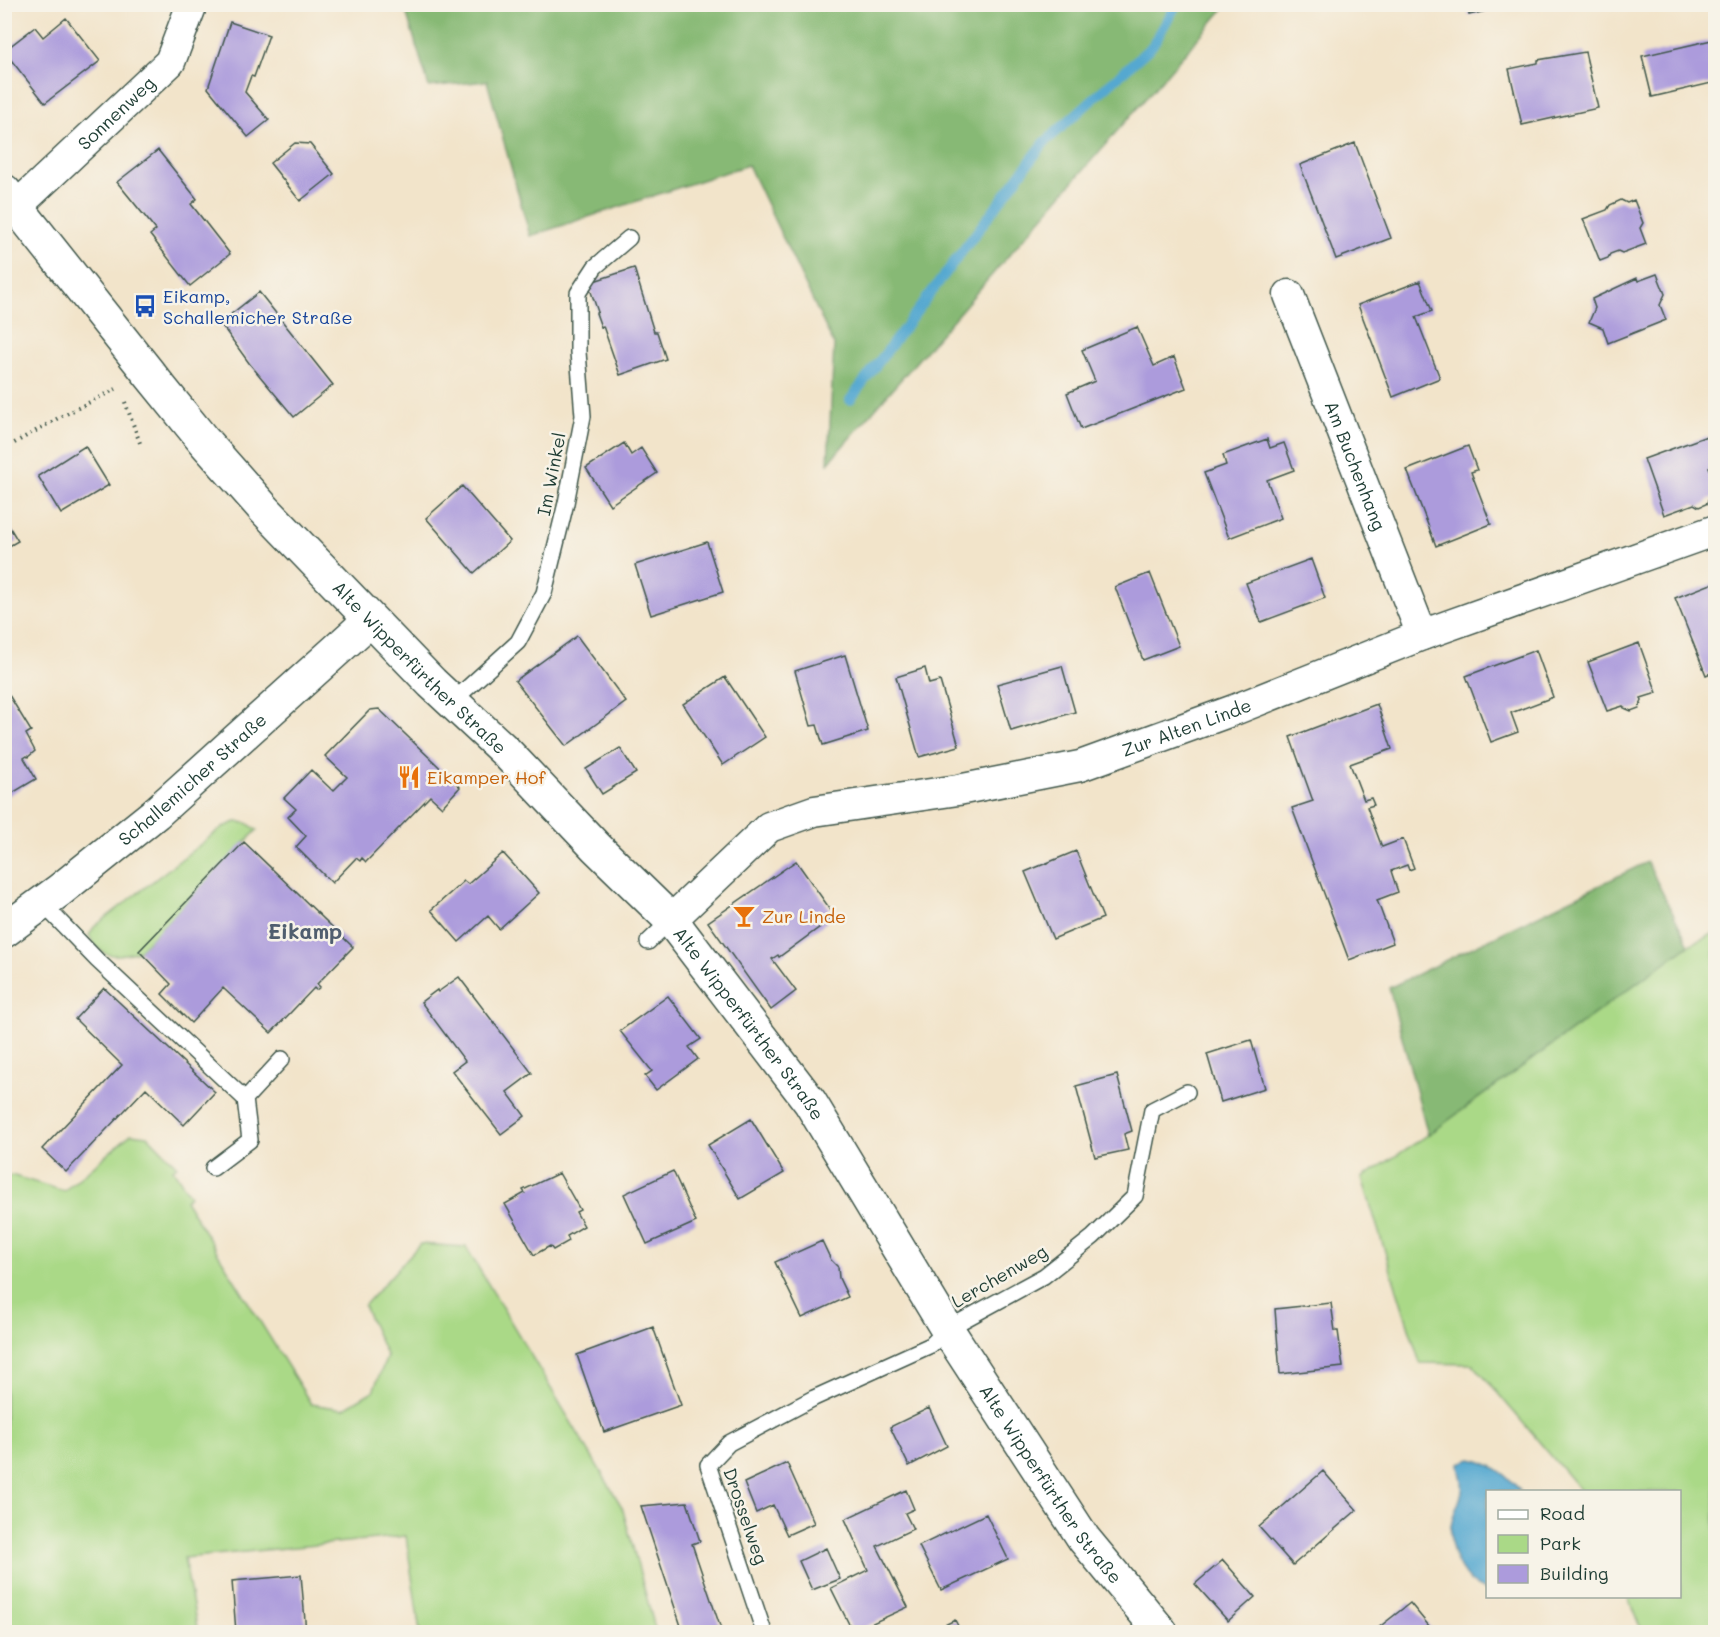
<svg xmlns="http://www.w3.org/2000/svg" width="1720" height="1637" viewBox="0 0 1720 1637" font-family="Mali,sans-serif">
	<rect width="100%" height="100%" fill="#f7f3e8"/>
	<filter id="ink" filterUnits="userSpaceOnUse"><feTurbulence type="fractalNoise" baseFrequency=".0167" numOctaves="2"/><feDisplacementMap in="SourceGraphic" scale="12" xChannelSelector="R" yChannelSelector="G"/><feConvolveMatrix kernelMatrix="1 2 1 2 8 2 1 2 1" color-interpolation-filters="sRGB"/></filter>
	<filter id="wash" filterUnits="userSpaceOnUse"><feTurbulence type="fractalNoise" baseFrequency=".008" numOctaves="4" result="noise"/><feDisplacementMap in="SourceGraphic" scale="24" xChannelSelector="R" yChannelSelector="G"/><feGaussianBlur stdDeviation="1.35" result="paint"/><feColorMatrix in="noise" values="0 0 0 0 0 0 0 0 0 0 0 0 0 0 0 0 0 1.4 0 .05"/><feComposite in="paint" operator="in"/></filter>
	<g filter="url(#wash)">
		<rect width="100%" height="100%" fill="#f2e4ca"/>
		<!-- green -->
		<path fill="#aad987" stroke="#648b5e" stroke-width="1.5" d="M236,822L247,823L257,830L139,951C116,957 101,960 89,935L94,927L206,840L223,827Z
			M1715,933V1632H1642L1628,1597L1680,1596V1492L1581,1491L1473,1364L1420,1363L1362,1178L1428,1135L1689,945Z
			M131,1134L148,1136L177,1166L173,1169L190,1196L185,1200L311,1404L343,1409L373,1391L387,1357L364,1306L420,1244L466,1247L622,1507L656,1632H420L406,1536L184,1558L198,1632H5V1178L11,1175L64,1191Z"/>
		<!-- forest -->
		<path fill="#87b974" stroke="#537b54" stroke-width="1.5" d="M404,5V4L1227,5L828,463L834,345L748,165L530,236L487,81L429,87Z
			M1647,862L1689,945L1428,1135L1389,988Z"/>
		<!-- water -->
		<path fill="#55a8d0" stroke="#3a7282" stroke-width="1.5" d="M1471,1459C1491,1463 1508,1475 1520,1491L1488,1492L1487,1591C1482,1589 1476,1586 1471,1582C1456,1567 1447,1543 1452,1521C1454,1511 1461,1501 1462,1490C1464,1482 1459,1472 1459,1463Z"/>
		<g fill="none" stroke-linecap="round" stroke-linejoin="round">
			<!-- stream -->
			<path stroke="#55a8d0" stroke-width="10" d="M850,400L1044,143L1152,46L1177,4"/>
		</g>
		<g id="blocks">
			<!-- building -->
			<path fill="#ac9bdc" d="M1467,4H1511V5L1469,15Z
				M66,18L100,61L45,103L4,51L35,27L43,37Z
				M230,22L269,35L254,77L251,76L245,92L269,120L248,137L208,88Z
				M1716,39V82L1652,97L1642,56Z
				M1585,52L1598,108L1522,125L1509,69L1538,63V60Z
				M295,143L310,144L334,174L300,201L270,163Z
				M1355,143L1391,238L1336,259L1300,165Z
				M158,150L197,199L191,204L230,254L190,286L150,235L156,230L117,182Z
				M1621,200L1627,203L1634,200L1643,223L1640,228L1646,244L1622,253L1618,251L1610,254L1608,258L1600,261L1583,219L1607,210L1610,205Z
				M634,268L654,332H657L666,359L620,375L603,326L601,327L596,313L598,312L588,283Z
				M1657,274L1665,294L1660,305L1666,320L1608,343L1603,328L1589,322L1595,308L1592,299L1637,278L1638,281Z
				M1420,281L1432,311L1416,317L1440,378L1393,397L1358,305Z
				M259,292L333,385L294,417L249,363L220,323Z
				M1137,327L1154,366L1174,357L1186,388L1081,429L1067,393L1095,381L1082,350Z
				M1707,436L1716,458V464L1709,467L1716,484V496L1709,499L1706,504L1699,507L1694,504L1664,515L1644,459Z
				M1267,439L1270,448L1284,443L1294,470L1267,480L1281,518L1229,538L1204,473L1226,465L1223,455Z
				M624,443L631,455L641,448L657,473L610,505L586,468Z
				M85,446L109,485L61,514L38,476Z
				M1468,446L1477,470L1471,472L1491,524L1436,546L1407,470Z
				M462,486L510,541L474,573L426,518Z
				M4,518L18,541L4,549Z
				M707,542L723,592L651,615L635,565Z
				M1311,559L1325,598L1261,622L1246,583Z
				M1150,573L1179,646L1143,660L1115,587Z
				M1716,582V671L1706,675L1675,598Z
				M577,636L626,702L566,746L515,681Z
				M1639,643L1657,693L1641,698L1642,701L1639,708L1631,711L1624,708L1623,706L1607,711L1588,662Z
				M1536,650L1553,697L1511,713L1518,732L1491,742L1466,676Z
				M845,655L868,731L823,745L817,725L811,726L795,671Z
				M1062,666L1075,712L1011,731L997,684Z
				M925,668L929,684L940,681L959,746L919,757L896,677Z
				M725,677L765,737L723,765L683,704Z
				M4,687L31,731L26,734L35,751L28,757L27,756L24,758L36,779L4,798Z
				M1377,704L1392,749L1350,764L1364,800L1371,798L1374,805L1367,807L1382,847L1403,839L1414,868L1409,870L1407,865L1391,871L1398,892L1377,900L1393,943L1349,960L1292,808L1313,801L1290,737Z
				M379,709L460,787L442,807L430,796L366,862L362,858L360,861L356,858L332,883L296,847L306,836L288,817L296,809L284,798L311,770L333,791L347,777L325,756L370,710Z
				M620,748L636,773L602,794L586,769Z
				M244,842L353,947L317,984L320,987L316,990L314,988L271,1033L223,988L191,1023L162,994L171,984L139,951Z
				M1076,851L1103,918L1053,939L1025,872Z
				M503,853L539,893L499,929L488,916L459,942L431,910L464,881L468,884Z
				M796,861L835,916L779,957L778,955L772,959L796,991L771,1010L708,922Z
				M459,977L532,1073L507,1092L525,1116L501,1134L452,1071L465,1061L421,1002L437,990L438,992Z
				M104,988L215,1092L184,1125L146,1088L66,1172L42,1149L122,1065L75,1019Z
				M668,996L701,1039L689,1047L698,1059L656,1090L645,1076L652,1071L620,1031Z
				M1251,1040L1265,1088L1221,1102L1207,1054Z
				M1117,1075L1132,1131L1124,1134L1128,1150L1095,1157L1076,1086Z
				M751,1119L784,1173L740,1199L708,1145Z
				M673,1171L696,1222L647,1244L624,1194Z
				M559,1173L580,1210L576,1212L584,1226L567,1236L569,1241L553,1250L550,1246L534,1255L505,1204L525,1193L523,1190Z
				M822,1241L831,1260L838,1267L839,1278L848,1297L802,1318L775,1262Z
				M1331,1303L1335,1331H1338L1343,1367L1280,1374L1275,1309Z
				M653,1327L681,1405L604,1432L577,1355Z
				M929,1408L947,1446L909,1466L890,1427Z
				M787,1463L814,1523L787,1535L773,1505L756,1513L744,1483Z
				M1323,1471L1357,1510L1293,1565L1259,1527Z
				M906,1490L914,1509L905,1513L913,1529L877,1546L908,1607L853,1632L831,1588L868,1570L845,1519Z
				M687,1502L700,1541L692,1544L722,1632H683L641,1506Z
				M986,1514L1008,1559L941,1590L919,1546Z
				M826,1548L840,1579L812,1590L799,1561Z
				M1223,1560L1255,1597L1228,1621L1195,1584Z
				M301,1575L306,1632H236L232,1581Z
				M1410,1603L1434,1632H1373Z
				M955,1620L961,1632H930Z"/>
		</g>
	</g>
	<g filter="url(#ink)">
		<use href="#blocks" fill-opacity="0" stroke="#3f564a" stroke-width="1.5"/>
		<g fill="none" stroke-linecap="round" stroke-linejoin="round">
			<!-- service casing -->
			<g stroke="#3f564a" stroke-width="18">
				<path id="service" d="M453,701L518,642L544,593L566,503L583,416L578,352V293L595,267L629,238
					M42,903L97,960L245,1099L250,1140L213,1168
					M648,942L671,920
					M245,1099L282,1059
					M764,1632L708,1465L729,1443L814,1398L931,1345L947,1329L1044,1276L1093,1237L1135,1196L1152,1110L1187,1092"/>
			</g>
			<!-- minor casing -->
			<g stroke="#3f564a" stroke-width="33">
				<g id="minor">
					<path id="s1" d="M17,206L170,62L192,4"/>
					<path id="s2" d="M1289,295L1422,635"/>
					<path id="s3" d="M671,920L769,827L814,811L958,790L1080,766L1234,710L1422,635L1716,530"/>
				</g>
			</g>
			<!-- tertiary casing -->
			<g stroke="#3f564a" stroke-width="36">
				<g id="tertiary">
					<path id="s4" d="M4,931L60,890L156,813L370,620"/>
				</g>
			</g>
			<!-- primary casing -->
			<g stroke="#3f564a" stroke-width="36">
				<g id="primary">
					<path id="s5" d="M4,191L151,376L203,440L265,510L432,683L506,752L596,847L671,920L810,1102L947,1329L1084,1539L1161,1632"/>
				</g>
			</g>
			<!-- path -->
			<path stroke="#3f564a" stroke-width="4" stroke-dasharray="1.5 4.5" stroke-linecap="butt" d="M125,402L140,443
				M4,449L60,417L116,389"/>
			<!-- service -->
			<use href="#service" stroke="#fff" stroke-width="15"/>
			<!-- minor -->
			<use href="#minor" stroke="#fff" stroke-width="30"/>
			<!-- tertiary -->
			<use href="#tertiary" stroke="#fff" stroke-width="33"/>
			<!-- primary -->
			<use href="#primary" stroke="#fff" stroke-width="33"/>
		</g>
	</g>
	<!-- icons -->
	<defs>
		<g id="bus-bare" transform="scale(1.8)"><path d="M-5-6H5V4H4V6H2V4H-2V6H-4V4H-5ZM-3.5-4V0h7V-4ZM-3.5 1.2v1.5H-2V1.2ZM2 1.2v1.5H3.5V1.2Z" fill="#1a4fb4" stroke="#f7f3e8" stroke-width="2.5" paint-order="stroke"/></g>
		<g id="restaurant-bare" transform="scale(1.8)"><path d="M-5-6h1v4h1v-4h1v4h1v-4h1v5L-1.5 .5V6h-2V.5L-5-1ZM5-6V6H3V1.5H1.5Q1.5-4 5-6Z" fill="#e8710a" stroke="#f7f3e8" stroke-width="2.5" paint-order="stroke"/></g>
		<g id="bar-bare" transform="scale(1.8)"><path d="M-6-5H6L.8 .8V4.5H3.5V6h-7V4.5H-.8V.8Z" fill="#e8710a" stroke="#f7f3e8" stroke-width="2.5" paint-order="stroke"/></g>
	</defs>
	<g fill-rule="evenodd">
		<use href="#bus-bare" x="145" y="306"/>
		<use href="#restaurant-bare" x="409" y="777"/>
		<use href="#bar-bare" x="744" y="916"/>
	</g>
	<g text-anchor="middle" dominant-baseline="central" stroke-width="5" stroke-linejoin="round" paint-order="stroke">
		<!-- street labels -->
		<g font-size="18" fill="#1f3d34" stroke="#f7f3e8">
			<text stroke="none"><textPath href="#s1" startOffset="136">Sonnenweg</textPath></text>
			<text stroke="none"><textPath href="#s2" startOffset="183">Am Buchenhang</textPath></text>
			<text transform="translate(551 474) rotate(-79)">Im Winkel</text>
			<text stroke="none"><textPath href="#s5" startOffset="633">Alte Wipperfürther Straße</textPath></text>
			<text stroke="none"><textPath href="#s3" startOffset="566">Zur Alten Linde</textPath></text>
			<text stroke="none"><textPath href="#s4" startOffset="242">Schallemicher Straße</textPath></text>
			<text stroke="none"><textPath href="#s5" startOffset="1119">Alte Wipperfürther Straße</textPath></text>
			<text transform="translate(999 1276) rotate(-30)">Lerchenweg</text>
			<text stroke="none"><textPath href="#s5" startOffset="1670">Alte Wipperfürther Straße</textPath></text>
			<text transform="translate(746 1516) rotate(71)">Drosselweg</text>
		</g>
		<!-- transit labels -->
		<g font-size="18" fill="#164399" stroke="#f7f3e8" text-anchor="start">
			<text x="163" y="296">Eikamp,<tspan x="163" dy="21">Schallemicher Straße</tspan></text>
		</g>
		<!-- food labels -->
		<g font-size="18" fill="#c56008" stroke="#f7f3e8" text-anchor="start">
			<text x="427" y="777">Eikamper Hof</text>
			<text x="762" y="916">Zur Linde</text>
		</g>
		<!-- quarter labels -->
		<g font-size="21" font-weight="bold" fill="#505e6f" stroke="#f7f3e8">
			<text x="305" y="930">Eikamp</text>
		</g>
	</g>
	<!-- margin -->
	<rect width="1720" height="1637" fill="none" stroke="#f7f3e8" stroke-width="24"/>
	<!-- legend -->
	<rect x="1486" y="1490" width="195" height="108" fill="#f7f3e8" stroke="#a1aaa0" stroke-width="1.5"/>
	<rect x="1498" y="1510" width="30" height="9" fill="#ffffff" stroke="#a1aaa0" stroke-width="1.5"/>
	<text x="1540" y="1520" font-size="18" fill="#1f3d34">Road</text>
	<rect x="1498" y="1535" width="30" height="18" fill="#aad987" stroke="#a1aaa0" stroke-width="1.5"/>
	<text x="1540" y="1550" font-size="18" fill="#1f3d34">Park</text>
	<rect x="1498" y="1565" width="30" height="18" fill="#ac9bdc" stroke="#a1aaa0" stroke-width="1.5"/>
	<text x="1540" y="1580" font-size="18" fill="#1f3d34">Building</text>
</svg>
